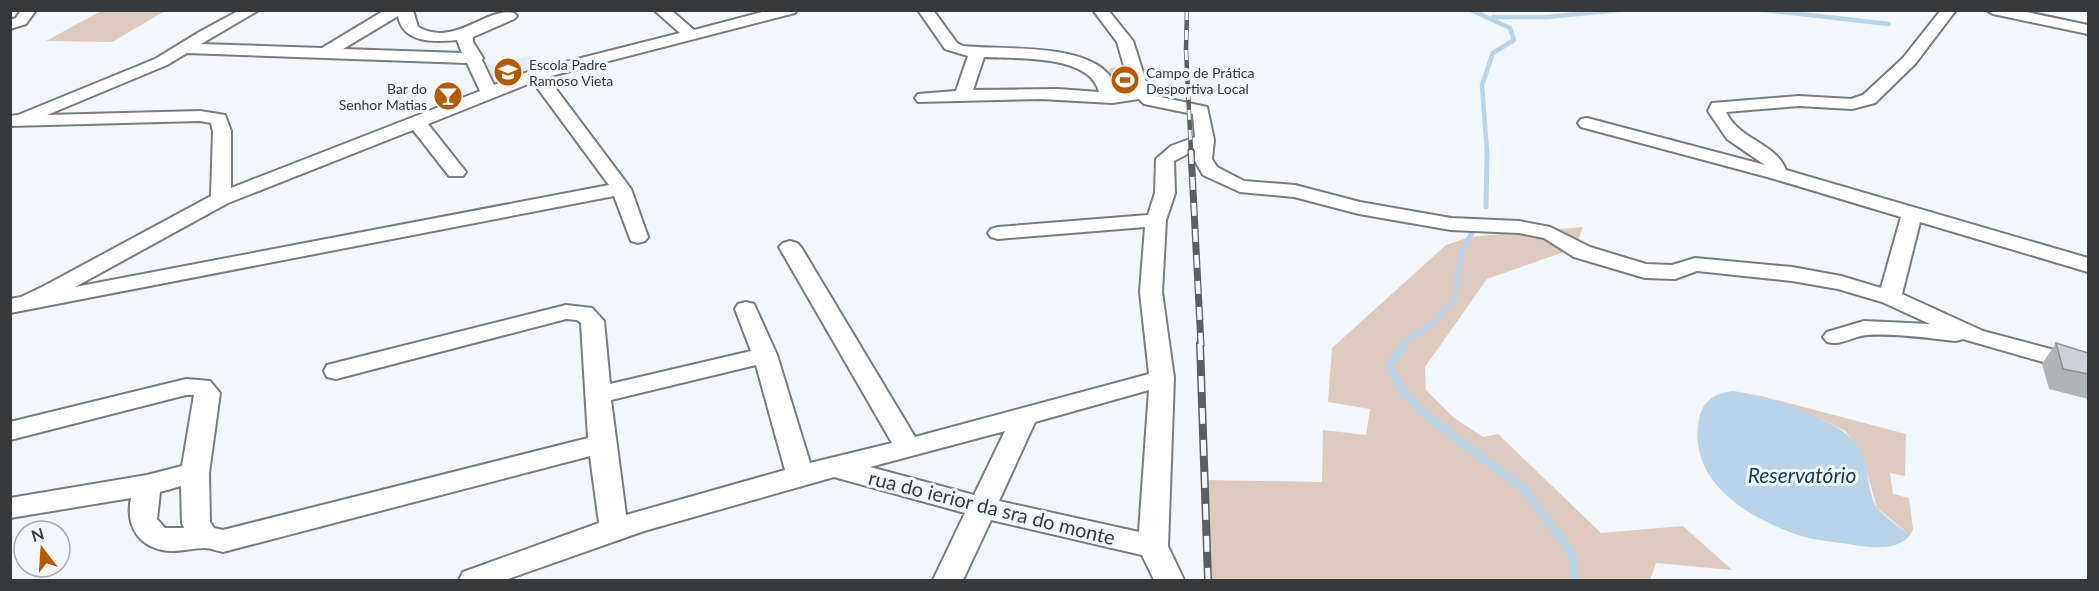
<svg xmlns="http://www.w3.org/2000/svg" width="2099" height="591" viewBox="0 0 2099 591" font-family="Lato,sans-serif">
	<rect width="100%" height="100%" fill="#f2f7fb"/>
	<!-- built -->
	<path fill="#e2edf6" d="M530,56L538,69L492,83L482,66Z"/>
	<!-- green -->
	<path fill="#decabf" d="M101,11V10L165,11L112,42L46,41Z
		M1124,67L1143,69L1140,93L1107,91L1110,68Z
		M1583,227L1575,248L1487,279L1425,367L1426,390L1453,417L1483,437L1498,434L1601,533L1683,526L1732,570L1656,563L1650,580H1208L1206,480L1322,482L1323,430L1366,435L1370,409L1328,402L1332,348L1446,245L1469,237Z
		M1750,393L1906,434L1905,476L1890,473L1893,494L1909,498L1913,529L1910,535L1877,508L1860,448L1845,431L1824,420Z"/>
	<!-- water -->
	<path fill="#b9d3e8" d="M1733,391C1764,395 1844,420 1860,448C1869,464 1867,496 1878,509C1887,519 1900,527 1910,535C1895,554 1863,546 1841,543C1828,541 1813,540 1801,536C1750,519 1687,483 1699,420C1702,401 1715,393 1733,391Z"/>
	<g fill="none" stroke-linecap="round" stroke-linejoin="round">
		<!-- stream-far2 -->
		<path stroke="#b9d3e8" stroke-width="4.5" d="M1471,10L1510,28L1514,40L1493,53L1482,85L1487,152
			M1765,10L1889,24
			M1493,17H1547L1618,10"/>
		<!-- stream-far1 -->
		<path stroke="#b9d3e8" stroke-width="5" d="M1486,207L1487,151
			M1402,345L1406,340L1434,323L1454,300L1461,253L1473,231"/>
		<!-- stream -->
		<path stroke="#b9d3e8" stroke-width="8" d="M1404,344L1389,365L1402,390L1428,417L1523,488L1572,553L1575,580"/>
		<!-- minor casing -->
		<g stroke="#777c7f" stroke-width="4">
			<path id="minor" d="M21,10H36L26,24L10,29V20L16,18Z
				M240,10H259L201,44L322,48L385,10H413L418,27C455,48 487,6 514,13L517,16L514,19L473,37V42L483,58L482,60L494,85L530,71L680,33L654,10H671L694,30L770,10H797L795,13L547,77L631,189L648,237L645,241L638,243L631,241L614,196L10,313V299L21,297L44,286L211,196L213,131L211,123L200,121L10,126V116L18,115L155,59L201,31ZM398,16C403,44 435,42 457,40L462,53L343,49ZM187,53L467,63L480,91L231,188V131L225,115L200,111L47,115L167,65ZM533,82L609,185L75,287L228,203L413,130L449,176H463L466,172L428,124Z
				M918,10H933L957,43L963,46C1001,50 1083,43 1109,75C1113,80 1115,87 1116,92L1131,90L1117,42L1093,10H1108L1133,41L1148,88L1156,96L1207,107L1214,140L1212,159L1217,167L1244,181L1295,185L1360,202L1451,218L1519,221L1550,227L1590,247L1646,264L1672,265L1695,258L1792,267L1841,276L1881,288L1901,217L1771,178L1581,127L1578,123L1581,119L1587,118L1765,165L1727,139L1708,111L1712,103L1799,96L1851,99L1863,95L1903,58L1941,10H1956L1915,64L1875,103L1852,109L1799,106L1726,112C1740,141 1775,142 1786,170L2088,258V272L1920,222L1902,294L1983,331L2088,359V375L1963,339L1956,341C1927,338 1896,333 1867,335C1853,336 1842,346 1827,342L1823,337L1827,332L1864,321L1930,324L1882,302L1838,289L1792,281L1697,271L1675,279L1645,278L1574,257L1544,238L1519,233L1451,230L1359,214L1294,197L1240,192L1203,175L1194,159L1195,150L1174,161L1175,193L1166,220L1162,292L1174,378L1168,546L1184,580H1154L1142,555L991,520L963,580H933L965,513L834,477L644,531L505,580H459L463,572L599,523L590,456L223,552C217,551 211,548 205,548C194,548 183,551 172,551C140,550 125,527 131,498L10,518V498L147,475L182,466L194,395H186L10,440V422L186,379L210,381L220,393L209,473L210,522L214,528L223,530L588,438L581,323L577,320L566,319L336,379L327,377L324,371L327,365L566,305L592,308L604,321L610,384L751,351L735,309L738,304L746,302L754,304L777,355L810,463L892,443L779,247L783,243L790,241L797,243L801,247L915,437L1149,374L1140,292L1145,227L998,239L991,237L988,233L991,229L998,227L1148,215L1155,193L1156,159L1171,146L1195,137L1193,114L1144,104L1139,99L1112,103L1041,99L918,102L915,98L918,94L956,91L968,56L945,49ZM984,57C1016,59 1090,54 1099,92L1058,89L973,90ZM756,365L785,470L626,515L611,400ZM1149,390L1139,532L999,501L1035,422ZM1005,431L974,495L870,467ZM181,486L182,523L184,528H165L157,519L160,492Z
				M1986,10H2017L2088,25V34L1993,14Z"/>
		</g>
		<!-- minor -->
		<use href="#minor" fill="#fff" fill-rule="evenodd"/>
		<!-- rail-far2 casing -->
		<g stroke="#5c5f61" stroke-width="4.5">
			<path id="rail-far2" d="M1187,10L1186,50L1191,152"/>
		</g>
		<!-- rail-far1 casing -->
		<g stroke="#5c5f61" stroke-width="7">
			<path id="rail-far1" d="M1191,151L1201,345"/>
		</g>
		<!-- rail casing -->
		<g stroke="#5c5f61" stroke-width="8">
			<path id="rail" d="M1200,344L1208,580"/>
		</g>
		<!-- rail-far2 -->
		<use href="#rail-far2" stroke="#f2f7fb" stroke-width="3" stroke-dasharray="10" stroke-linecap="butt"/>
		<!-- rail-far1 -->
		<use href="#rail-far1" stroke="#f2f7fb" stroke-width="4.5" stroke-dasharray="13" stroke-linecap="butt"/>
		<!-- rail -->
		<use href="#rail" stroke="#f2f7fb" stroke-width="5" stroke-dasharray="16" stroke-linecap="butt"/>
	</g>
	<!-- wall -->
	<path fill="#afb4b7" d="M2056,343L2088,353V399L2049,389L2042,364Z"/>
	<!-- building -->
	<path fill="#ccd1d5" stroke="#8f9295" stroke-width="1.5" d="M2056,343L2088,353V374L2063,369Z"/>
	<!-- icons -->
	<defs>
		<g id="school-disc" transform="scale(1.5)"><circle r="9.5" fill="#b65903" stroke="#f2f7fb"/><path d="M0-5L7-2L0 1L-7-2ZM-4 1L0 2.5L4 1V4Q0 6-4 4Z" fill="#fff"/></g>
		<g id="stadium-disc" transform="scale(1.5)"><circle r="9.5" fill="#b65903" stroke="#f2f7fb"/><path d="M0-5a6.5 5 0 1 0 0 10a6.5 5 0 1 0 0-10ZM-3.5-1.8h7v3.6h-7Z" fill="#fff"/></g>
		<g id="bar-disc" transform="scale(1.5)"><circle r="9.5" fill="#b65903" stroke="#f2f7fb"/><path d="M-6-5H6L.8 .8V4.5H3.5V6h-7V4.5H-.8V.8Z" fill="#fff"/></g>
	</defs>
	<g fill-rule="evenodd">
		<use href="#school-disc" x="508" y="72"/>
		<use href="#stadium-disc" x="1125" y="80"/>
		<use href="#bar-disc" x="448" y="96"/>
	</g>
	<g text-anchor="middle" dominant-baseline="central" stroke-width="6" stroke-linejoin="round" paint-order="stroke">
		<!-- far-poi labels -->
		<g font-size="14" fill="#37393b" stroke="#f2f7fb" text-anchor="start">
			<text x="529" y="64">Escola Padre<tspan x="529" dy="16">Ramoso Vieta</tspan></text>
			<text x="1146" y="72">Campo de Prática<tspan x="1146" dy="16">Desportiva Local</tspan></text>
			<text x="427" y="88" text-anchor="end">Bar do<tspan x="427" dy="16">Senhor Matias</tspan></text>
		</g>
		<!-- near-street labels -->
		<g font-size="20" fill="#37393b" stroke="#f2f7fb">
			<text transform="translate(992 507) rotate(14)">rua do ierior da sra do monte</text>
		</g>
		<!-- near-water labels -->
		<g font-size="21" font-style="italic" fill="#0b3b58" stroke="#f2f7fb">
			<text x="1802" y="474">Reservatório</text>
		</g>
	</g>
	<!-- border -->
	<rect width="2099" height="591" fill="none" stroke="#37393b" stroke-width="24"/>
	<!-- north arrow -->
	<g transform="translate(42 549) rotate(343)"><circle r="28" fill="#f2f7fb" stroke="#a7abae" stroke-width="1.5"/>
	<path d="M0-4.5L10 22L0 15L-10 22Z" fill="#b65903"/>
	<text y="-9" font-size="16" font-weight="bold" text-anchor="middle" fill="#37393b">N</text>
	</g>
</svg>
